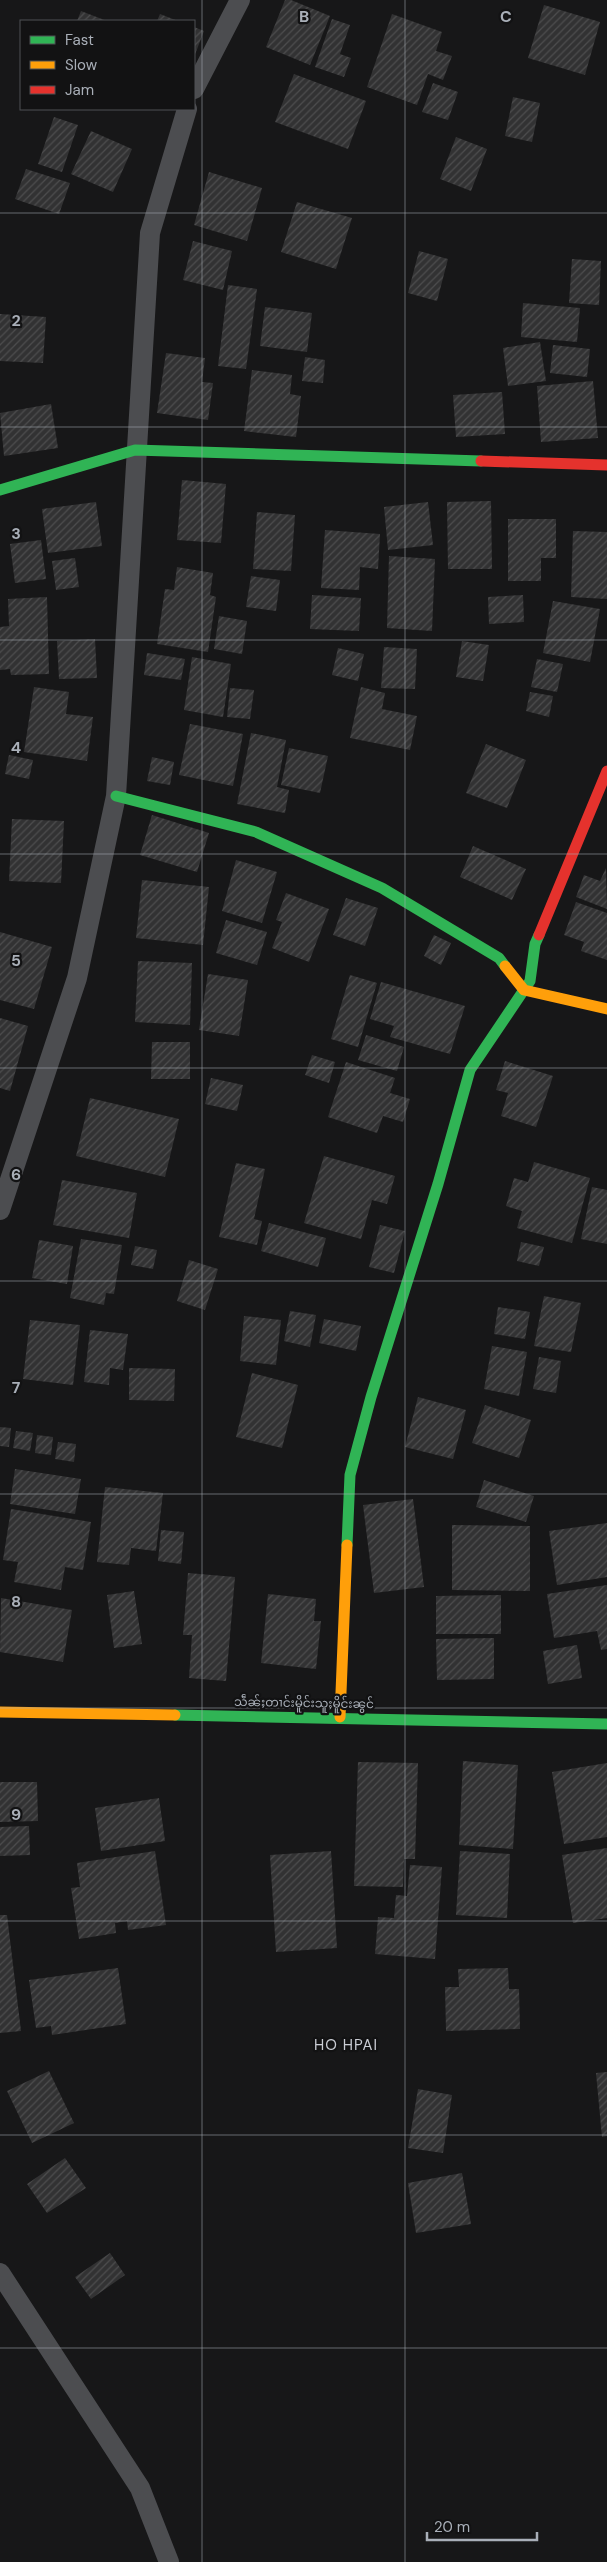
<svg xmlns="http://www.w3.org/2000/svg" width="607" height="2562" viewBox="0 0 607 2562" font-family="'DM Sans','Noto Sans Myanmar',sans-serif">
	<defs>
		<pattern id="building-hatch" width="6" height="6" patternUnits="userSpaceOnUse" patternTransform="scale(1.25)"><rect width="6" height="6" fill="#323233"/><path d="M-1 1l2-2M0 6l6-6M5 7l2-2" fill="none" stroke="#4d4d4e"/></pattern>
	</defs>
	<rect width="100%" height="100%" fill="#171718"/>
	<!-- building -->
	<path fill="url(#building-hatch)" d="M285,0H291L330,16L310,65L266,47Z
		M544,5L600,22L585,75L528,58Z
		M81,11L107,21H77Z
		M160,14L178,21H157Z
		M392,14L442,32L436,51L452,56L443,80L428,74L417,105L367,87Z
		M332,19L350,25L340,54L351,58L344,77L315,67Z
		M194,27L204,31L194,57Z
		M294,74L366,101L348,149L275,122Z
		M433,83L458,92L448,120L422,112Z
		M513,97L540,103L532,142L505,136Z
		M54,117L78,125L62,172L38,164Z
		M91,131L132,149L113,192L71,174Z
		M456,137L487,149L471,191L440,179Z
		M26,169L70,183L59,214L15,199Z
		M209,172L262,188L247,241L194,225Z
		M297,202L352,218L336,269L281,252Z
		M193,241L232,251L223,290L183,280Z
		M419,251L448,259L437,301L408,293Z
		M572,259L601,261L599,305L569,303Z
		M228,285L257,289L246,369L218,366Z
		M523,303L580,308L577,342L521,337Z
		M265,307L312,313L307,352L260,346Z
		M0,314L46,317L43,363L0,361Z
		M540,342L546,381L508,386L503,348Z
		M553,345L590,349L587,377L550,373Z
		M166,353L205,358L202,382L213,383L208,420L157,413Z
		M305,357L325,360L323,383L302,381Z
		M252,370L292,375L290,394L301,396L296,437L244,431Z
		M593,381L598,438L541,442L537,386Z
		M502,392L505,434L456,437L453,395Z
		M51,404L58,448L4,456L0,413Z
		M182,480L226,484L221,543L177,540Z
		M491,501L492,569H448L447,502Z
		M96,502L102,546L48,553L42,509Z
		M428,502L433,545L388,550L384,507Z
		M257,512L295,515L291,571L253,569Z
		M508,519H556V558H541V581H508Z
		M325,530L380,534L378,569L360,567L359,590L321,588Z
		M573,531L607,532V599L571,597Z
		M41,540L46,579L15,583L10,544Z
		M389,556L435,559L432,631L387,628Z
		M75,558L79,587L56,590L52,561Z
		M177,567L213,573L210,595L216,597L208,652L157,644L165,589L174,590Z
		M251,576L280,580L276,611L246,607Z
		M312,595L361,598L359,631L310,629Z
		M523,595L524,622L489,624L488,597Z
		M47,597L49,674L11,675L10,669L0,670V627L9,626L8,599Z
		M553,601L600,609L590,662L543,653Z
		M219,616L247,621L242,654L214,649Z
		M95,639L97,678L59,679L57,641Z
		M462,641L489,645L483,681L456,677Z
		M384,647L417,649L415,689L381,688Z
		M338,648L364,654L358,681L332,675Z
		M147,653L185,659L181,680L144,675Z
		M192,657L231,664L223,717L184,710Z
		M537,659L563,664L557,692L531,687Z
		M34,687L69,692L66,714L93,717L87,761L24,752Z
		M361,687L385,693L382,709L417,716L410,750L350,738Z
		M230,688L254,690L250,719L227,717Z
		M530,692L553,696L549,717L526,711Z
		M190,724L243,734L233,786L179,775Z
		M251,733L286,740L277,787L289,790L285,813L237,804Z
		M486,744L526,760L507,808L466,793Z
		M289,748L328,756L320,793L281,785Z
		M9,755L33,760L29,779L5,774Z
		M152,757L174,762L170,785L147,781Z
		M152,815L209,833L197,872L140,855Z
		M12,819L64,821L61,883L9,881Z
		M473,846L526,869L512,900L460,877Z
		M236,860L277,872L262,923L222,911Z
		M606,868L607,909L576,897L584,875L600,881Z
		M142,880L209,887L203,945L136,938Z
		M286,893L329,909L309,962L272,948L282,922L276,920Z
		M346,898L378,908L365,946L333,935Z
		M576,902L607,913V960L581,951L584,942L564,935Z
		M226,920L267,932L257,965L216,953Z
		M0,932L52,947L34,1009L0,1000Z
		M434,935L451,943L441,965L424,956Z
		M138,961L192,963L190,1025L135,1022Z
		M208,974L248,980L239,1036L199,1030Z
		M350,975L377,983L358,1047L331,1039Z
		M381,982L465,1006L450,1054L390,1037L394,1026L370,1019Z
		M0,1018L28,1026L10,1091L0,1088Z
		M366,1035L404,1047L397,1071L358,1060Z
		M152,1042H190V1079H151Z
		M312,1055L335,1062L329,1083L305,1075Z
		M505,1061L553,1076L536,1127L501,1116L508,1093L496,1090Z
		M346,1062L395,1078L390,1093L410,1099L403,1122L383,1116L377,1133L328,1117Z
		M211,1078L243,1085L237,1111L205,1104Z
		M90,1098L179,1119L165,1177L76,1156Z
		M324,1156L395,1176L387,1204L372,1200L361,1239L304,1223Z
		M534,1162L590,1178L572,1243L517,1228L522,1211L506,1206L514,1178L528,1182Z
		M236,1163L265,1169L254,1219L262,1221L257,1245L219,1237Z
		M62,1180L137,1193L129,1238L53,1225Z
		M592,1187L607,1190V1244L581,1239Z
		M269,1223L326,1238L318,1267L261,1251Z
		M380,1225L405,1231L394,1273L369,1267Z
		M81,1239L122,1245L114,1294L106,1293L104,1305L70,1298Z
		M39,1240L73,1246L67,1284L32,1278Z
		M521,1242L544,1247L539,1266L517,1261Z
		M135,1246L157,1250L153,1269L131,1265Z
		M189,1260L218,1269L205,1310L177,1301Z
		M544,1296L581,1303L571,1352L534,1346Z
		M498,1307L530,1312L525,1339L494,1334Z
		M290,1311L316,1315L310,1347L284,1341Z
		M244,1316L281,1320L276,1365L240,1361Z
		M324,1319L361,1326L356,1351L319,1343Z
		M30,1320L80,1325L73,1385L23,1379Z
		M90,1330L128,1334L123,1370L110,1368L109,1385L84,1382Z
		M492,1346L527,1352L519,1396L484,1389Z
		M539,1357L561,1361L556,1393L533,1389Z
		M129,1368L175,1369L174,1401L129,1400Z
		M252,1373L298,1385L282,1448L236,1437Z
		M418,1397L466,1410L453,1459L405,1447Z
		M485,1405L531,1420L519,1458L472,1443Z
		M0,1427L11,1428L9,1447L0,1446Z
		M16,1431L33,1433L30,1451L13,1448Z
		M37,1435L53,1437L51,1455L35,1453Z
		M58,1442L76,1444L74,1462L55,1459Z
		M15,1469L81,1479L75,1514L10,1504Z
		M484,1480L534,1496L526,1522L476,1507Z
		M105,1487L163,1493L156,1551L131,1548L129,1565L97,1562Z
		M413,1499L424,1587L374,1593L363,1505Z
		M11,1509L91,1522L83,1570L65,1567L61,1590L14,1582L18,1562L3,1560Z
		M607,1523V1577L557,1585L549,1531Z
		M452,1525L530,1526V1591L452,1590Z
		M161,1530L184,1532L181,1564L158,1561Z
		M188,1573L235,1577L226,1681L189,1678L192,1635H183Z
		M607,1585V1649L601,1650L597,1631L554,1638L547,1594Z
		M134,1591L142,1644L114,1648L107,1595Z
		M268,1594L316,1599L314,1621H321L316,1669L261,1663Z
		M501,1595V1634H436V1596Z
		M1,1598L72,1610L63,1662L0,1652Z
		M494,1638V1679L437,1680L436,1639Z
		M577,1645L582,1678L548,1684L543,1651Z
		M463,1761L518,1765L513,1849L459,1845Z
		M358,1762L418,1763L415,1859H404L403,1887L354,1886Z
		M607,1763V1837L564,1844L552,1772Z
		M0,1782H37L38,1821L0,1822Z
		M159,1798L165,1841L101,1851L95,1808Z
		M29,1826L30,1855L0,1856V1827Z
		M607,1848V1918L573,1923L562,1855Z
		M155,1851L166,1925L128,1930L127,1921L115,1923L116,1933L79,1939L71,1888L80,1887L77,1863Z
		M331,1851L337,1948L276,1952L270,1855Z
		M460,1851L510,1854L507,1918L456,1915Z
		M410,1865L442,1867L435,1959L375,1954L378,1917L394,1918L396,1895L407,1896Z
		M0,1915H7L21,2031L0,2033Z
		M118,1968L126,2024L52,2035L51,2026L36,2028L29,1980Z
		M508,1968L509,1989H519L520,2029L446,2031L445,1987H459L458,1969Z
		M49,2071L74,2123L32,2143L7,2091Z
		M607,2072V2136L602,2137L596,2073Z
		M418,2089L452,2095L443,2153L408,2148Z
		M65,2158L86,2188L47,2213L27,2184Z
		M462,2173L471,2224L416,2233L408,2183Z
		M110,2253L125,2275L91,2299L75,2277Z"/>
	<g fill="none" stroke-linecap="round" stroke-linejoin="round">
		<!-- lane -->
		<path stroke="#4c4d50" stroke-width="20" d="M194,89L240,0
			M0,1210L77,978L116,796L150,233L187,109
			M0,2273L140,2488L169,2562"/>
		<!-- fast -->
		<path stroke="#30b455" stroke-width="11" d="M0,490L135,450L481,461
			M116,796L256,832L382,888L499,958L505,966
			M347,1545L350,1475L371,1397L438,1184L470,1070L530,981L535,944L539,935
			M175,1715L607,1724"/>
		<!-- slow -->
		<path stroke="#ff9f0a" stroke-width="11" d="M505,966L524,990L607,1009
			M0,1712L175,1715
			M340,1717L347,1545"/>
		<!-- jam -->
		<path stroke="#e5322d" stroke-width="11" d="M481,461L607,465
			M539,935L607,771"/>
	</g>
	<!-- grid -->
	<path fill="none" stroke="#a9afb8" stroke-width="1" stroke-opacity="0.55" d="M202,0V2562M405,0V2562M0,213H607M0,427H607M0,640H607M0,854H607M0,1068H607M0,1281H607M0,1494H607M0,1708H607M0,1921H607M0,2135H607M0,2348H607"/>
	<g text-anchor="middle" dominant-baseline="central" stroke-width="4.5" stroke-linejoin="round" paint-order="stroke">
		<!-- street labels -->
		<g font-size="12" fill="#a9afb8" stroke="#121213">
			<text transform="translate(304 1703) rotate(1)">သဵၼ်ႈတၢင်းမိူင်းသူႈမိူင်းၼွင်</text>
		</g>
		<!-- quarter labels -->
		<g font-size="15" letter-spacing="1" fill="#cacdd4" stroke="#121213">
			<text x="346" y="2045">HO HPAI</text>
		</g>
	</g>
	<g font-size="16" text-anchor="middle" font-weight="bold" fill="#a9afb8" stroke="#121213" stroke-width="4.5" stroke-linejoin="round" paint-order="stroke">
		<text x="304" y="22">B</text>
		<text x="506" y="22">C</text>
		<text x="16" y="326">2</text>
		<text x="16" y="539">3</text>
		<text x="16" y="753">4</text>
		<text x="16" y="966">5</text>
		<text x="16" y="1180">6</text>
		<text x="16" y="1393">7</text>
		<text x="16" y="1607">8</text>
		<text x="16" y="1820">9</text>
	</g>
	<!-- legend -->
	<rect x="20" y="20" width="175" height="90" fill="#121213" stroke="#4e5155"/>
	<rect x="30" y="36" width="25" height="8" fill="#30b455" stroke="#4e5155"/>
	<text x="65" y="45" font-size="15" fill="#a9afb8">Fast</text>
	<rect x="30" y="61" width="25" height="8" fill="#ff9f0a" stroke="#4e5155"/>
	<text x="65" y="70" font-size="15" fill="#a9afb8">Slow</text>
	<rect x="30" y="86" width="25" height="8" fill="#e5322d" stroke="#4e5155"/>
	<text x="65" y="95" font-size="15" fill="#a9afb8">Jam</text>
	<!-- scale -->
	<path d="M427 2532v8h110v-8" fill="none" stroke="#a9afb8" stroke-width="2.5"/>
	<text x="434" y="2532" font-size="15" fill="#a9afb8" stroke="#121213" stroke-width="4" paint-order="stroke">20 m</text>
</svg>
